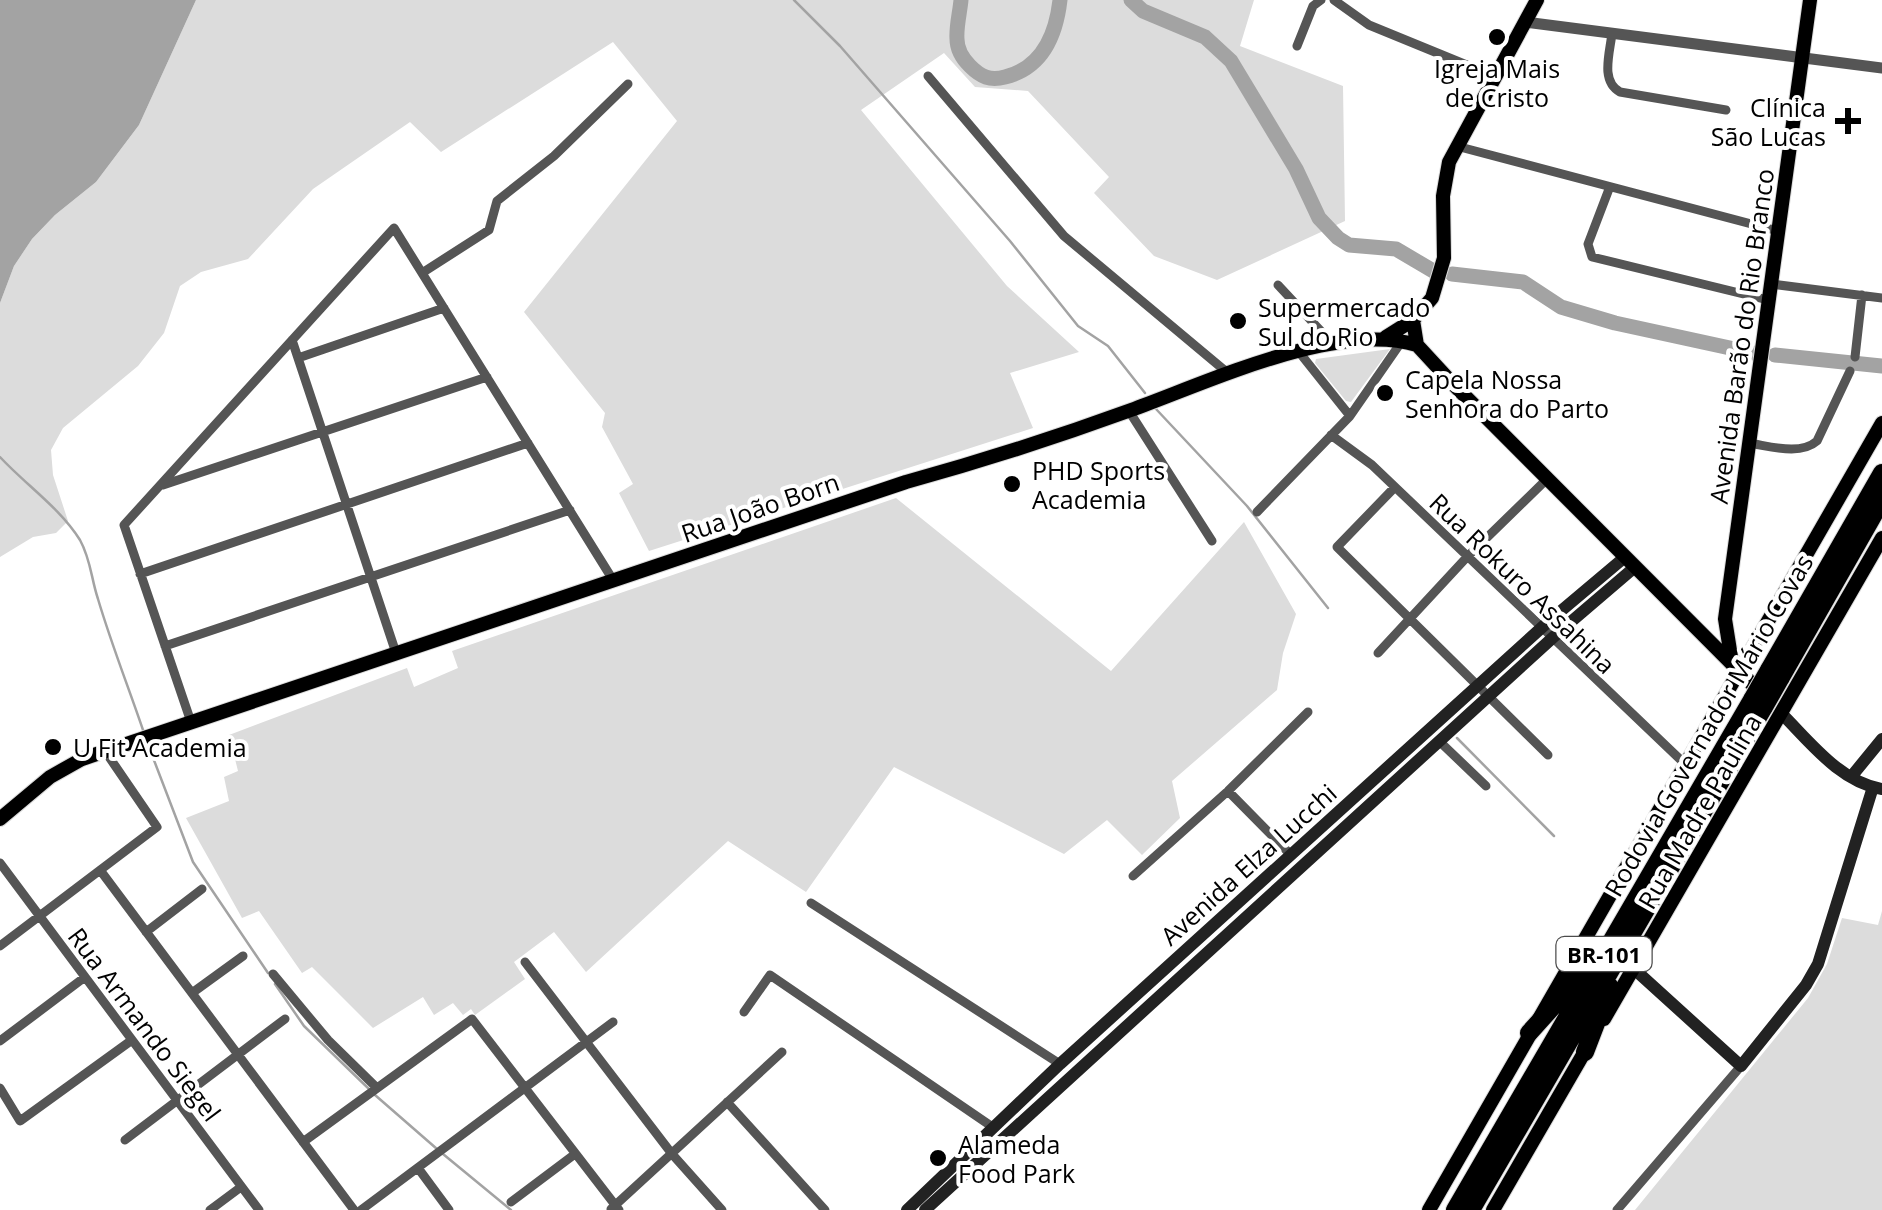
<svg xmlns="http://www.w3.org/2000/svg" width="1882" height="1210" viewBox="0 0 1882 1210" font-family="'Open Sans',sans-serif">
	<rect width="100%" height="100%" fill="#fff"/>
	<!-- green -->
	<path fill="#dcdcdc" d="M196,0H1254L1240,46L1343,86L1345,221L1217,280L1154,256L1094,193L1109,177L1028,91L975,87L944,53L861,110L1007,286L1079,352L1010,373L1033,428L649,551L619,493L633,484L602,427L605,413L524,312L677,121L613,42L441,152L410,122L313,189L248,259L201,272L180,286L164,333L138,366L63,428L51,450L53,475L68,521L56,533L33,537L0,557V303L14,266L32,239L55,215L96,182L139,125Z
		M1390,349L1351,402L1346,401L1315,363L1316,359Z
		M896,498L1111,671L1244,522L1296,614L1283,653L1277,690L1172,781L1180,818L1142,855L1107,820L1064,854L894,767L806,892L728,841L586,972L554,932L514,962L525,979L475,1015L471,1009L463,1015L453,1003L434,1015L423,997L373,1028L312,967L302,973L259,911L242,918L186,818L229,801L224,777L238,771L229,735L407,668L414,687L458,668L452,651Z
		M1882,911V1210H1635L1808,998L1827,964L1842,918L1878,925Z"/>
	<!-- water -->
	<path fill="#a3a3a3" d="M0,0H196L139,125L96,182L55,215L32,239L14,266L0,303Z"/>
	<g fill="none" stroke-linecap="round" stroke-linejoin="round">
		<!-- stream -->
		<path stroke="#a3a3a3" stroke-width="2.5" d="M794,0L840,46L1010,241L1078,326L1108,346L1145,393
			M1156,409L1247,506L1328,608
			M0,457C26,485 60,508 80,540C91,560 91,578 98,599C111,643 128,686 143,730
			M1457,738L1554,836
			M147,742L193,862L268,973
			M275,984L304,1026L369,1089
			M375,1095L437,1149
			M443,1154L511,1210"/>
		<!-- river -->
		<path stroke="#a3a3a3" stroke-width="15" d="M961,0C960,12 956,27 957,39C957,50 963,59 970,66C981,77 990,81 1005,77C1042,68 1056,35 1060,0
			M1131,0L1143,11L1205,37L1231,61L1296,169L1319,218L1338,238L1349,245L1396,249L1435,272
			M1452,274L1523,282L1561,307L1615,323L1753,353
			M1775,355L1882,366"/>
		<!-- primary casing -->
		<g stroke="#dbdbdb" stroke-width="16">
			<path id="primary" d="M1413,320L1417,345L1453,384L1764,696
				M1386,337L1413,320L1432,298L1444,258L1443,196L1449,162L1537,0
				M1732,663L1725,619L1810,0
				M0,819L50,777L82,759L906,482C982,461 1057,437 1131,410C1209,382 1336,321 1417,345
				M1604,1019L1882,538
				M1429,1210L1882,423
				M1493,1210L1588,1046"/>
		</g>
		<!-- motorway casing -->
		<g stroke="#dbdbdb" stroke-width="20">
			<path id="motorway" d="M1769,670L1882,473
				M1780,679L1882,500
				M1529,1033L1585,971
				M1585,1052L1610,987
				M1455,1210L1753,698
				M1471,1210L1764,707"/>
		</g>
		<!-- minor -->
		<path stroke="#555" stroke-width="9" d="M1334,0L1369,25L1496,77
			M1612,33C1610,53 1600,81 1620,92L1726,110
			M1297,46L1313,6L1321,0
			M928,76L1064,236L1229,374
			M1460,147L1778,231
			M1609,189L1588,244L1592,257L1768,300
			M422,273L489,230L497,201L554,156L628,84
			M1771,284L1882,298
			M1278,285L1332,343
			M292,340L396,653
			M1299,352L1350,416
			M1855,357L1862,295
			M298,358L444,308
			M1129,411L1212,541
			M1331,435L1372,465L1685,764
			M1748,443C1770,446 1800,456 1817,441L1850,371
			M163,485L487,377
			M1395,487L1337,547L1548,755
			M1257,512L1350,416L1402,341
			M140,574L528,443
			M165,646L570,510
			M1378,653L1467,557L1547,479
			M191,722L124,525L394,228L613,580
			M1439,741L1486,786
			M1228,791L1291,855
			M0,863L259,1210
			M100,870L354,1210
			M1133,876L1228,791L1308,712
			M811,903L1060,1064
			M146,932L202,889
			M0,946L157,827L105,751
			M525,962L672,1154L722,1210
			M273,974L328,1040L377,1088
			M192,993L243,956
			M744,1012L770,975L994,1128
			M0,1041L85,977
			M0,1088L20,1121L132,1040
			M727,1102L825,1210
			M125,1140L285,1019
			M303,1142L472,1019L619,1210
			M418,1168L449,1210
			M511,1202L575,1154
			M611,1209L782,1052
			M210,1210L241,1187
			M361,1210L613,1022
			M1617,1210L1741,1066"/>
		<!-- tertiary -->
		<path stroke="#555" stroke-width="11" d="M1525,22L1882,68"/>
		<!-- secondary -->
		<path stroke="#222" stroke-width="12" d="M1781,713C1810,742 1840,782 1882,789
			M1851,777L1882,739
			M1633,968L1741,1066L1806,985L1818,964L1873,787
			M907,1210L1060,1064L1549,621L1625,557
			M925,1210L1559,632L1635,567"/>
		<!-- primary -->
		<use href="#primary" stroke="#000" stroke-width="14"/>
		<!-- motorway -->
		<use href="#motorway" stroke="#000" stroke-width="18"/>
		<!-- motorway-bridge casing -->
		<g stroke="#dbdbdb" stroke-width="20" stroke-linecap="butt">
			<path id="motorway-bridge" d="M1753,698L1769,670
				M1764,707L1780,679"/>
		</g>
		<!-- motorway-bridge -->
		<use href="#motorway-bridge" stroke="#000" stroke-width="18"/>
	</g>
	<!-- markers -->
	<g fill="#000" stroke="#fff" stroke-width="4">
		<circle cx="1497" cy="37" r="10"/>
		<path d="M1843 106h10v10h10v10h-10v10h-10v-10h-10v-10h10z"/>
		<circle cx="1238" cy="321" r="10"/>
		<circle cx="1385" cy="393" r="10"/>
		<circle cx="1012" cy="484" r="10"/>
		<circle cx="53" cy="747" r="10"/>
		<circle cx="938" cy="1158" r="10"/>
	</g>
	<g text-anchor="middle" dominant-baseline="central" stroke-width="8" stroke-linejoin="round" paint-order="stroke">
		<!-- shield labels -->
		<rect fill="#fff" stroke="#4c4c4c" stroke-width="2.5" x="1556.5" y="937" width="95" height="34" rx="8"/>
		<g font-size="22" font-weight="bold" fill="#000">
			<text x="1604" y="954">BR-101</text>
		</g>
		<!-- poi labels -->
		<g font-size="25" fill="#000" stroke="#fff" text-anchor="start">
			<text x="1497" y="68" text-anchor="middle">Igreja Mais<tspan x="1497" dy="29">de Cristo</tspan></text>
			<text x="1826" y="107" text-anchor="end">Clínica<tspan x="1826" dy="29">São Lucas</tspan></text>
			<text x="1258" y="307">Supermercado<tspan x="1258" dy="29">Sul do Rio</tspan></text>
			<text x="1405" y="379">Capela Nossa<tspan x="1405" dy="29">Senhora do Parto</tspan></text>
			<text x="1032" y="470">PHD Sports<tspan x="1032" dy="29">Academia</tspan></text>
			<text x="73" y="747">U Fit Academia</text>
			<text x="958" y="1144">Alameda<tspan x="958" dy="29">Food Park</tspan></text>
		</g>
		<!-- street labels -->
		<g font-size="25" fill="#000" stroke="#fff">
			<text transform="translate(1741 336) rotate(-82)">Avenida Barão do Rio Branco</text>
			<text transform="translate(760 507) rotate(-19)">Rua João Born</text>
			<text transform="translate(1523 583) rotate(44)">Rua Rokuro Assahina</text>
			<text transform="translate(1708 725) rotate(-60)">Rodovia Governador Mário Covas</text>
			<text transform="translate(1699 811) rotate(-60)">Rua Madre Paulina</text>
			<text transform="translate(1248 864) rotate(-42)">Avenida Elza Lucchi</text>
			<text transform="translate(145 1024) rotate(53)">Rua Armando Siegel</text>
		</g>
	</g>
</svg>
